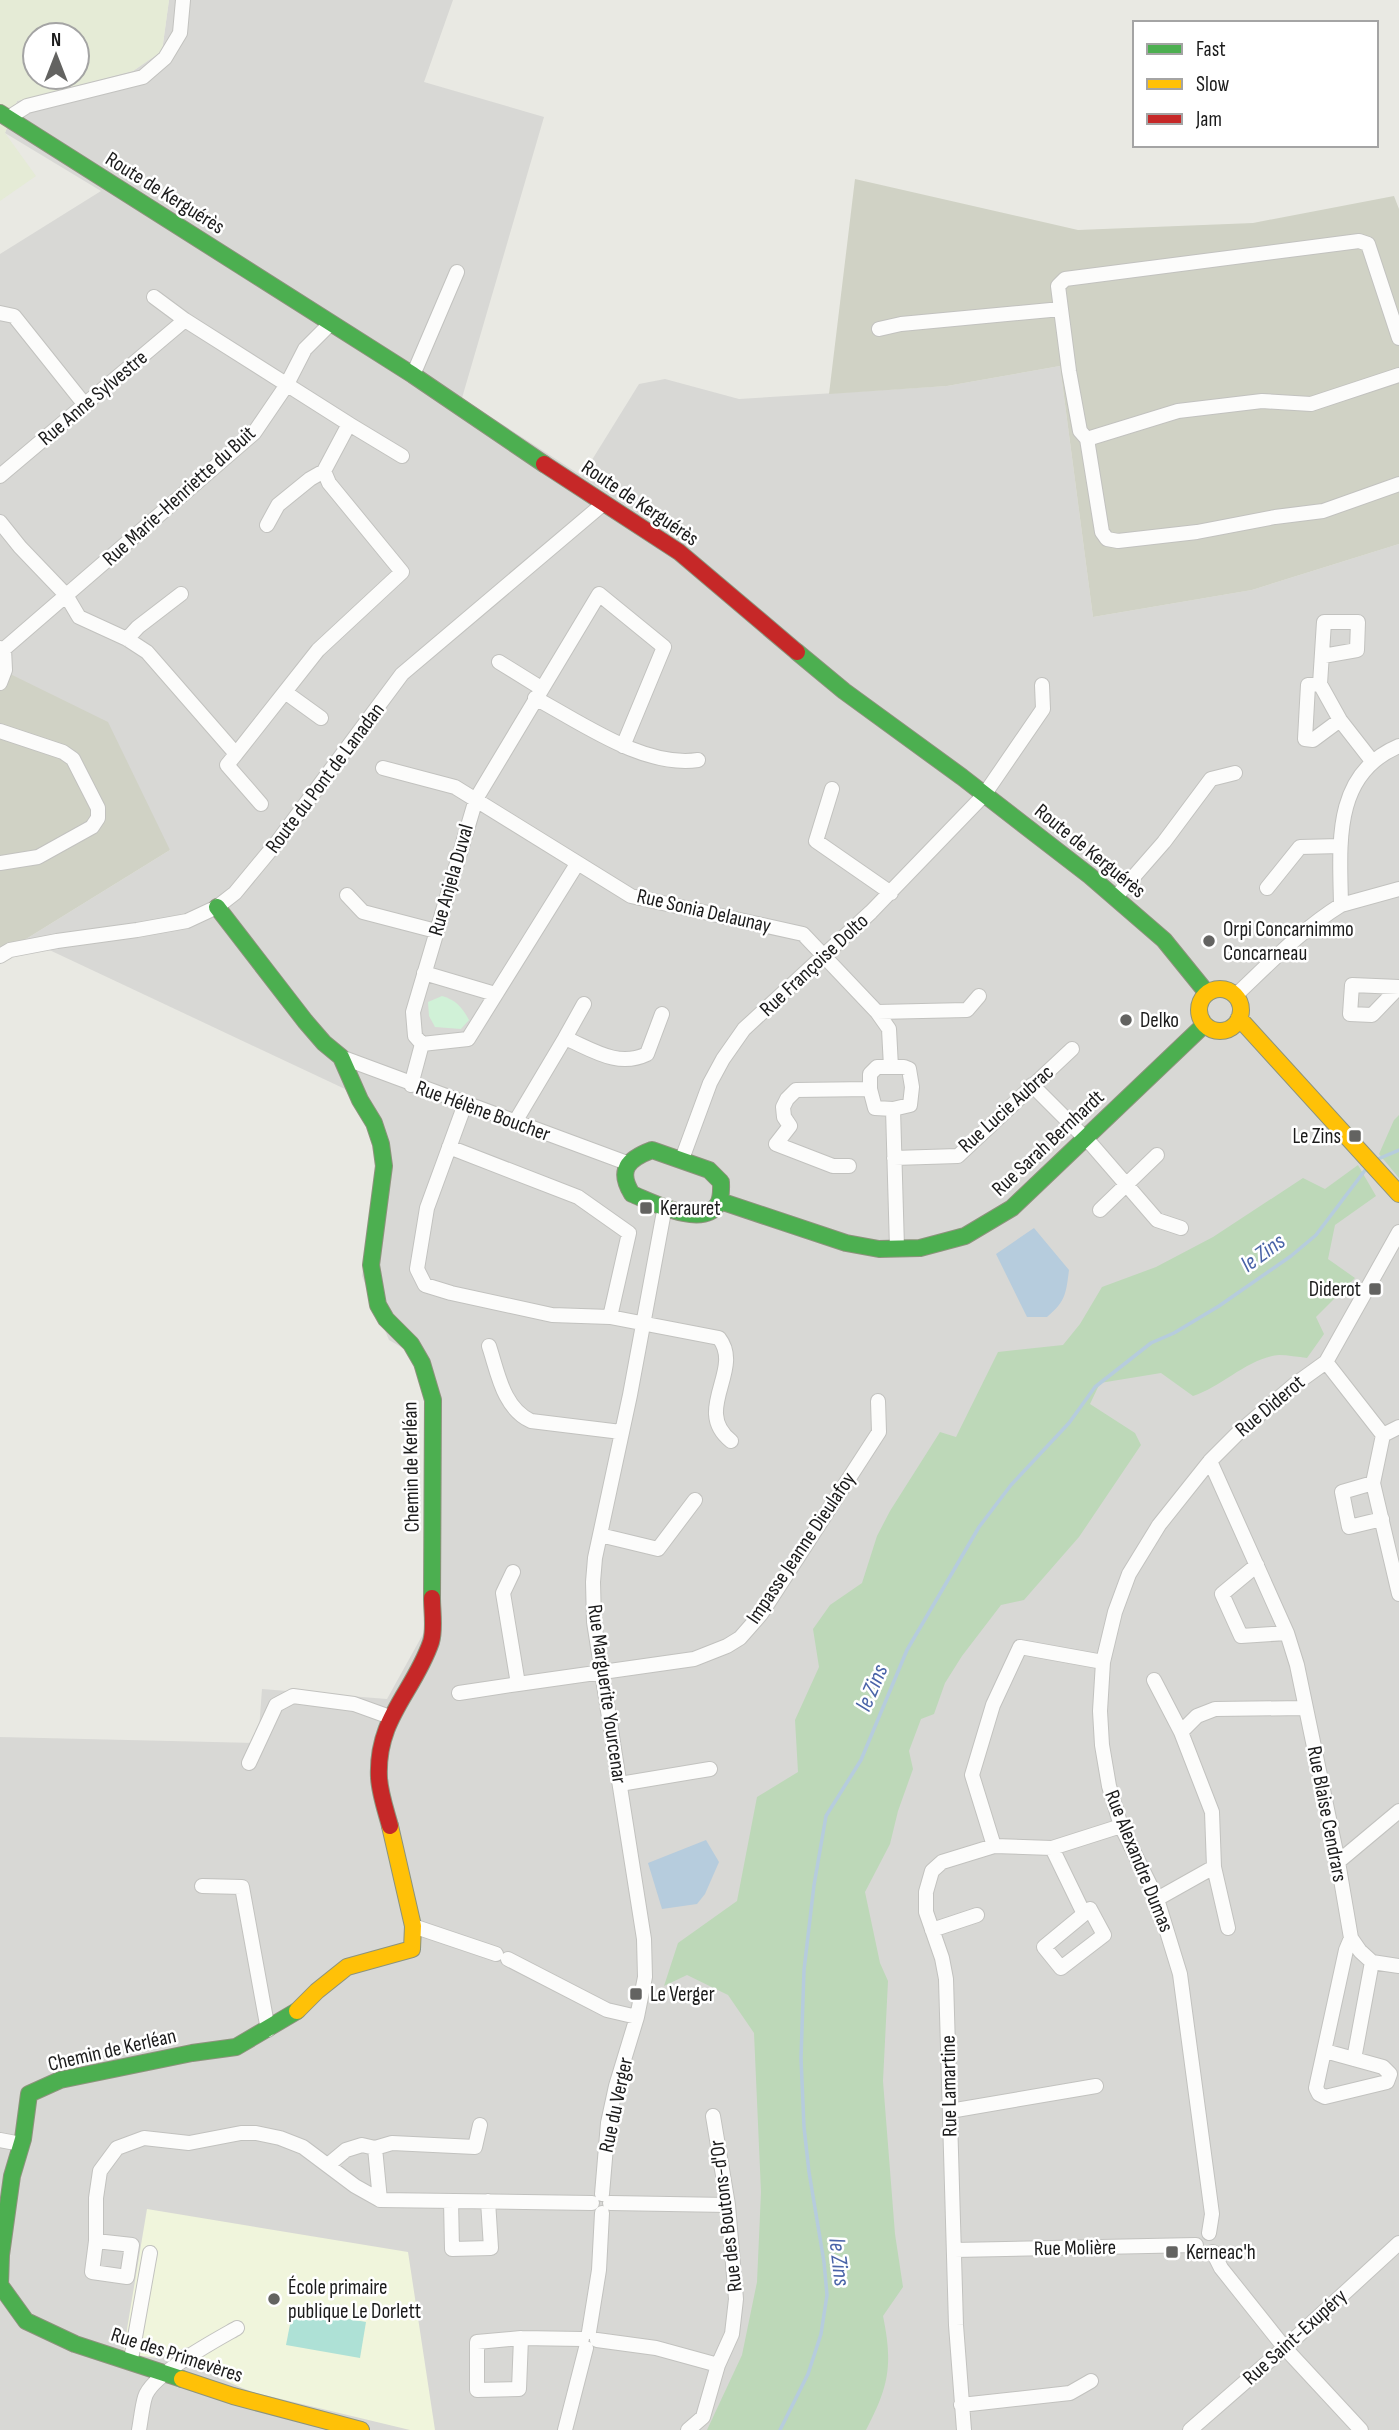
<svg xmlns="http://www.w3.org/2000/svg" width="1399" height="2430" viewBox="0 0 1399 2430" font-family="'Sofia Sans Condensed',sans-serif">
	<rect width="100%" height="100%" fill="#e9e9e3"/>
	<!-- residential -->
	<path fill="#d8d8d5" d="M169,0H453L424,82L544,117L462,398L582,476L639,384L665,379L739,399L947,386L1060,366L1093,617L1252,590L1399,544V2430H0V1737L258,1743L262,1689L387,1699L428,1625L425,1385L408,1351L389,1340L362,1276L379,1148L345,1089L26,939L170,850L0,669V254L101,191L5,133L17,101L133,71L162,51Z"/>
	<!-- education -->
	<path fill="#f0f5dc" d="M147,2209L408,2252L435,2430H410L252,2392L221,2379L194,2363L192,2360L195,2356L187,2347L157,2358L123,2353Z"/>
	<!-- construction -->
	<path fill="#d0d2c5" d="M855,179L1078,230L1253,223L1394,196L1399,209V544L1252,590L1093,617L1060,366L947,386L829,394Z
		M0,669L108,722L170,850L26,939L0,958Z"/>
	<!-- farmland -->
	<path fill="#e5ebd6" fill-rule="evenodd" d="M0,0H169L162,51L133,71L17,101L5,133L36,176L0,201ZM35,35H77V77H35Z"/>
	<!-- forest -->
	<path fill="#bdd8b8" d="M1399,1115V1178L1379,1154L1394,1120Z
		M1358,1165L1376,1196L1335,1225L1328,1259L1355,1278L1316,1317L1324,1334L1307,1358C1298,1357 1288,1355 1279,1355C1248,1358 1222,1387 1193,1396L1161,1373L1100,1383L1090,1404L1135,1433L1141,1445L1079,1537L1058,1561L1024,1600L1001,1605L962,1656L945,1683L934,1714L921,1719L909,1751L913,1769L898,1811L890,1844L865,1892L880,1963L888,1981L883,2081L895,2234L903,2287L883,2316C893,2365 889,2386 866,2430H707L742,2355L757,2282L761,2192L754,2033L728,1995L687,1975L664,1986L678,1943L737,1901L757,1797L798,1772L795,1720L819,1667L813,1629L830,1605L862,1583L877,1536L890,1511L940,1432L956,1437L998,1352L1063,1345L1080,1324L1102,1287L1156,1267L1213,1237L1303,1178L1325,1189Z"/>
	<!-- park -->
	<path fill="#d0f1d7" d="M442,996C456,1000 462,1007 469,1020L461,1029L435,1027L429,1016L428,1002Z"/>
	<!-- pitch -->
	<path fill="#aee1d6" d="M293,2309L366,2322L360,2358L286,2345Z"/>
	<!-- water -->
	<path fill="#b6ccdd" d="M1034,1228L1069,1270C1066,1293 1066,1301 1047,1317H1027L996,1254Z
		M706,1840L719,1862L705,1894L697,1904L662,1909L648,1863Z"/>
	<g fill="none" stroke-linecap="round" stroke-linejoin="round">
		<!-- stream -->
		<path stroke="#b6ccdd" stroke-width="3.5" d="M1378,1159L1399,1150
			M780,2430L808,2374L821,2334L827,2295L824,2262L809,2172L804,2127L801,2058L804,1970L814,1885L826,1816L861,1760L907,1650L979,1527L1011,1485L1069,1423L1095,1387L1151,1343L1174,1333L1219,1306L1291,1256L1316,1235L1366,1169"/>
		<!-- street casing -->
		<g stroke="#c2c2bf" stroke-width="16">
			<path id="street" d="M8,118L27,106L143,77L165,58L180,33L183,0
				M0,313L14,316L85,405
				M879,329L901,324L1061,309
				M1399,338L1368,244L1359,241L1065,279L1058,286L1069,371L1080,431L1087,439L1102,532L1107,539L1118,541L1197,532L1275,517L1323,511L1399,484
				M413,375L457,272
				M349,424L402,456
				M1087,439L1178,411L1262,401L1311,404L1399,375
				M0,476L185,320
				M0,522L20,547L66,595L79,617L127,639L147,652L236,754L318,650L402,572L329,483L324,471L349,424L185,320L154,297
				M267,525L278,505L310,479L324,471
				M127,639L138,627L181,594
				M0,648L4,649L254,433L286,386L305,349L331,323
				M1323,656L1357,650L1358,622H1324L1320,684L1340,720L1372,761
				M499,662L541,688
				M0,683L5,670L4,649
				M1320,684L1308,685L1305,739L1313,740L1340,720
				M285,692L321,718
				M535,698C582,723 644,768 698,760
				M0,731L63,752L73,759L98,808V818L92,827L38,857L0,863
				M236,754L227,765L261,804
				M383,768L455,787L631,896L803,934L877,1012L889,1029L891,1067
				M832,789L816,841L891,893
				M1267,888L1300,847L1340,846
				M347,895L363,912L436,931
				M1115,898L1164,842L1211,779L1235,773
				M1341,905C1340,845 1332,774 1399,746
				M0,956L10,950L57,941L137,930L187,921L217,907L235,893L278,841L402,674L603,504
				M424,973L495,994
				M1352,985L1399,987L1372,1015L1350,1014Z
				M1235,996C1268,965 1302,929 1341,905L1399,889
				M877,1012L967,1010L979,996
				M565,1038L584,1004
				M422,1044L415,1036L413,1012L476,799L599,594L664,647L623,746
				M422,1044L468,1039L577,864
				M341,1057L627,1163
				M877,1067H904L909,1069L912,1087L910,1105L893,1109L875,1108L870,1089V1074Z
				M411,1085L422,1044
				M1032,1085L1092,1145L1157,1220L1181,1228
				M465,1104L427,1208L417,1269L425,1285L451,1293L552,1315L610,1317L719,1338C744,1370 692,1410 731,1441
				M893,1109L897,1248
				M515,1122L565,1038C593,1050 618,1068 647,1054L662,1014
				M449,1147L578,1197L629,1233L610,1317
				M894,1158L958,1156L1072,1049
				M682,1159L710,1083L723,1059L744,1029L871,912L984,795L1043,709L1042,685
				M849,1166H833L776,1144L790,1126L784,1117L783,1107L787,1099L796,1090L870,1089
				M1100,1210L1157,1155
				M489,1346C498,1373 503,1408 531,1421L621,1432
				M1326,1362L1383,1435
				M1383,1435L1373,1483L1399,1594
				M1383,1435L1399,1427
				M1210,1461L1287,1633L1297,1665L1338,1862L1351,1938L1360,1951L1372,1962L1399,1966
				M1373,1483L1342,1492L1349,1527L1382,1519
				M600,1535L658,1549L695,1500
				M1257,1565L1222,1594L1241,1636L1287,1633
				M513,1572L503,1593L518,1684L694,1659L727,1646L740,1638L761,1614L879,1432L878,1401
				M1154,1680L1181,1732L1212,1812L1214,1867L1228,1928
				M459,1693L518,1684
				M1181,1732L1197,1716L1215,1709L1306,1708
				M249,1763L276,1705L293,1696L354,1704L390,1717
				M620,1784L710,1769
				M994,1846L972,1775L993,1705L1020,1647L1103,1662
				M1052,1848L1084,1914
				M1338,1862L1399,1811
				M202,1886L242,1887L268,2030
				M1157,1899L1214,1867
				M1090,1909L1104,1935L1061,1968L1044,1947Z
				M413,1926L496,1954
				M932,1930L977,1915
				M508,1959L607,2010L637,2017
				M1325,2051L1383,2067L1390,2074L1387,2082L1325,2097L1319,2094L1316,2088L1346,1950L1351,1938
				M1354,2059L1372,1962
				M950,2111L1096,2086
				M0,2140L21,2144
				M375,2148L380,2200
				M328,2165L346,2150L362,2145L375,2148L392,2143L475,2147L480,2125
				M602,2194L608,2123L616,2086L637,2017L645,1977L644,1939L594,1622L593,1582L595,1558L630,1395L665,1206
				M451,2201L452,2249L491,2248L488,2201
				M610,2203L728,2205
				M1209,2233L1212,2214L1180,1974L1157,1899L1121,1826L1109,1786L1102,1745L1100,1711L1103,1662L1115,1612L1129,1574L1159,1525L1210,1461L1238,1433L1294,1385L1326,1362L1399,1232
				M96,2241L132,2245L127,2277L92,2272L96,2241V2198L100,2171L117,2148L144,2138L189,2143L241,2133H256L280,2138L303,2147L355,2186L380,2200L592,2203
				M954,2250L1196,2245
				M1213,2252L1221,2268L1284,2347L1361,2430
				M589,2332L599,2270L602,2213
				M521,2338L519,2389L477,2390V2342L521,2338L582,2339
				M597,2340L656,2348L718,2365
				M132,2354L150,2253
				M961,2405L1070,2393L1091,2381
				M139,2430C141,2419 142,2407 145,2397C152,2374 216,2340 237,2328
				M565,2430L586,2348
				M688,2430L703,2417L718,2365L732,2334L736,2299L728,2205L713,2116
				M964,2430L956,2325L946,1979L942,1958L926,1912V1892L932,1871L942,1862L994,1846L1052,1848L1121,1826
				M1190,2430L1291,2342L1399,2243"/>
		</g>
		<!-- fast casing -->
		<g stroke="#8c937c" stroke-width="18">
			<path id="fast" d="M0,113L413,375L544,464
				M797,652L844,691L962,777L1090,876L1164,940L1207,993
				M217,907L305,1021L324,1043L341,1057L360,1100L374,1123L381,1144L384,1166L371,1265L378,1305L386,1319L411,1344L422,1363L433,1400L432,1598
				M652,1150L709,1170L721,1182C721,1189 722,1197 718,1204C703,1229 652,1202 632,1194C617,1170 628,1159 652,1150Z
				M720,1201L846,1243L879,1249L920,1248L965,1236L1012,1208L1204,1025
				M182,2379L75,2344L26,2321L0,2285L1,2255L12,2176L23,2139L29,2094L60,2080L192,2053L236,2047L297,2011"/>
		</g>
		<!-- slow casing -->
		<g stroke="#8c937c" stroke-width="18">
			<path id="slow" d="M1199 1010a21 21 0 1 1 42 0a21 21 0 1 1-42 0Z
				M1239,1018L1399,1194
				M297,2011L317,1991L347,1967L412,1949L413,1926L390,1826
				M182,2379L233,2396L361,2430"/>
		</g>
		<!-- jam casing -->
		<g stroke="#8c937c" stroke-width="18">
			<path id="jam" d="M544,464L679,552L797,652
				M390,1826C386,1811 380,1794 379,1778C376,1718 414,1692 431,1642C435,1629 432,1612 432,1598"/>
		</g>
		<!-- street -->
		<use href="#street" stroke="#fcfcfb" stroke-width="14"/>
		<!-- fast -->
		<use href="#fast" stroke="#4caf50" stroke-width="16"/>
		<!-- slow -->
		<use href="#slow" stroke="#ffc107" stroke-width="16"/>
		<!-- jam -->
		<use href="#jam" stroke="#c62828" stroke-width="16"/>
	</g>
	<!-- markers -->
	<g fill="#636361" stroke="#fff" stroke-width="2.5">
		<circle cx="1209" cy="941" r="7"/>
		<circle cx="1126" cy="1020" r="7"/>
		<rect x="1348" y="1129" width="14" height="14" rx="3.5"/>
		<rect x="639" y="1201" width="14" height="14" rx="3.5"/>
		<rect x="1368" y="1282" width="14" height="14" rx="3.5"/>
		<rect x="629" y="1987" width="14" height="14" rx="3.5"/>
		<rect x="1165" y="2245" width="14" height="14" rx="3.5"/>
		<circle cx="274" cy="2299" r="7"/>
	</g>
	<g text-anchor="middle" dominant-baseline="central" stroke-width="5" stroke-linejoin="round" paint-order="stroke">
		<!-- street labels -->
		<g font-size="21" fill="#1b1b1b" stroke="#fff">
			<text transform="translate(165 193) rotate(32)">Route de Kerguérès</text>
			<text transform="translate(93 398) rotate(-40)">Rue Anne Sylvestre</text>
			<text transform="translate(179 496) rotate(-42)">Rue Marie-Henriette du Buit</text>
			<text transform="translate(640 503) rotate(34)">Route de Kerguérès</text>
			<text transform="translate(325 778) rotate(-53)">Route du Pont de Lanadan</text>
			<text transform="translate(1090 851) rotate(39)">Route de Kerguérès</text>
			<text transform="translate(451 880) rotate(-74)">Rue Anjela Duval</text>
			<text transform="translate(704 911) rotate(13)">Rue Sonia Delaunay</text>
			<text transform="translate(814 965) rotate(-43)">Rue Françoise Dolto</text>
			<text transform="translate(1006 1109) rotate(-42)">Rue Lucie Aubrac</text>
			<text transform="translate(483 1111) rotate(20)">Rue Hélène Boucher</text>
			<text transform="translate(1048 1143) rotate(-43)">Rue Sarah Bernhardt</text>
			<text transform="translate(1270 1406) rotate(-40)">Rue Diderot</text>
			<text transform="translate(411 1467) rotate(-91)">Chemin de Kerléan</text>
			<text transform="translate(801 1548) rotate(-56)">Impasse Jeanne Dieulafoy</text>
			<text transform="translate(607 1694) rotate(82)">Rue Marguerite Yourcenar</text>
			<text transform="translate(1327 1814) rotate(79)">Rue Blaise Cendrars</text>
			<text transform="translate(1139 1861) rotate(68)">Rue Alexandre Dumas</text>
			<text transform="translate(112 2050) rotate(-13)">Chemin de Kerléan</text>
			<text transform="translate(949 2086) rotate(-91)">Rue Lamartine</text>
			<text transform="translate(616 2105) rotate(-78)">Rue du Verger</text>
			<text transform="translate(726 2216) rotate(-97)">Rue des Boutons-d'Or</text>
			<text transform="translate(1075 2248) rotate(-1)">Rue Molière</text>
			<text transform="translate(1295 2337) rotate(-42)">Rue Saint-Exupéry</text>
			<text transform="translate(177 2355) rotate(18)">Rue des Primevères</text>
		</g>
		<!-- poi labels -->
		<g font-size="21" fill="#1b1b1b" stroke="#fff" text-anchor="start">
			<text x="1223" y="929">Orpi Concarnimmo<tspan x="1223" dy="24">Concarneau</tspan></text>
			<text x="1140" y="1020">Delko</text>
			<text x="1341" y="1136" text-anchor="end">Le Zins</text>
			<text x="660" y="1208">Kerauret</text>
			<text x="1361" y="1289" text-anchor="end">Diderot</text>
			<text x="650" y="1994">Le Verger</text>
			<text x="1186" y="2252">Kerneac'h</text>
			<text x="288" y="2287">École primaire<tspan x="288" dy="24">publique Le Dorlett</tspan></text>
		</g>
		<!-- water labels -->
		<g font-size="23" font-style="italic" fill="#4a64a8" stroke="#fff">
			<text transform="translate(1263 1253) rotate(-36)">le Zins</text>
			<text transform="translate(872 1688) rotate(-67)">le Zins</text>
			<text transform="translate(839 2262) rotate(83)">le Zins</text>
		</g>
	</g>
	<!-- legend -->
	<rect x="1133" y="21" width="245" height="126" fill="#ffffff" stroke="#a4a4a4" stroke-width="2"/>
	<rect x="1147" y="44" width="35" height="10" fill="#4caf50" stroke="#a4a4a4" stroke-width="2"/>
	<text x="1196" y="56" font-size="21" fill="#1b1b1b">Fast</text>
	<rect x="1147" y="79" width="35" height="10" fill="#ffc107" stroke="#a4a4a4" stroke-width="2"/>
	<text x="1196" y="91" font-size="21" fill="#1b1b1b">Slow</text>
	<rect x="1147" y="114" width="35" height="10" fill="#c62828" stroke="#a4a4a4" stroke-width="2"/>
	<text x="1196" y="126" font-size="21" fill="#1b1b1b">Jam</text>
	<!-- north arrow -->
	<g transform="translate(56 56)"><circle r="33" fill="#ffffff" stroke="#a4a4a4" stroke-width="2"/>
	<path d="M0-5L12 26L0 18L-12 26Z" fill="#636361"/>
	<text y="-10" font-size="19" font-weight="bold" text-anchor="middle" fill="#1b1b1b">N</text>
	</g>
</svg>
